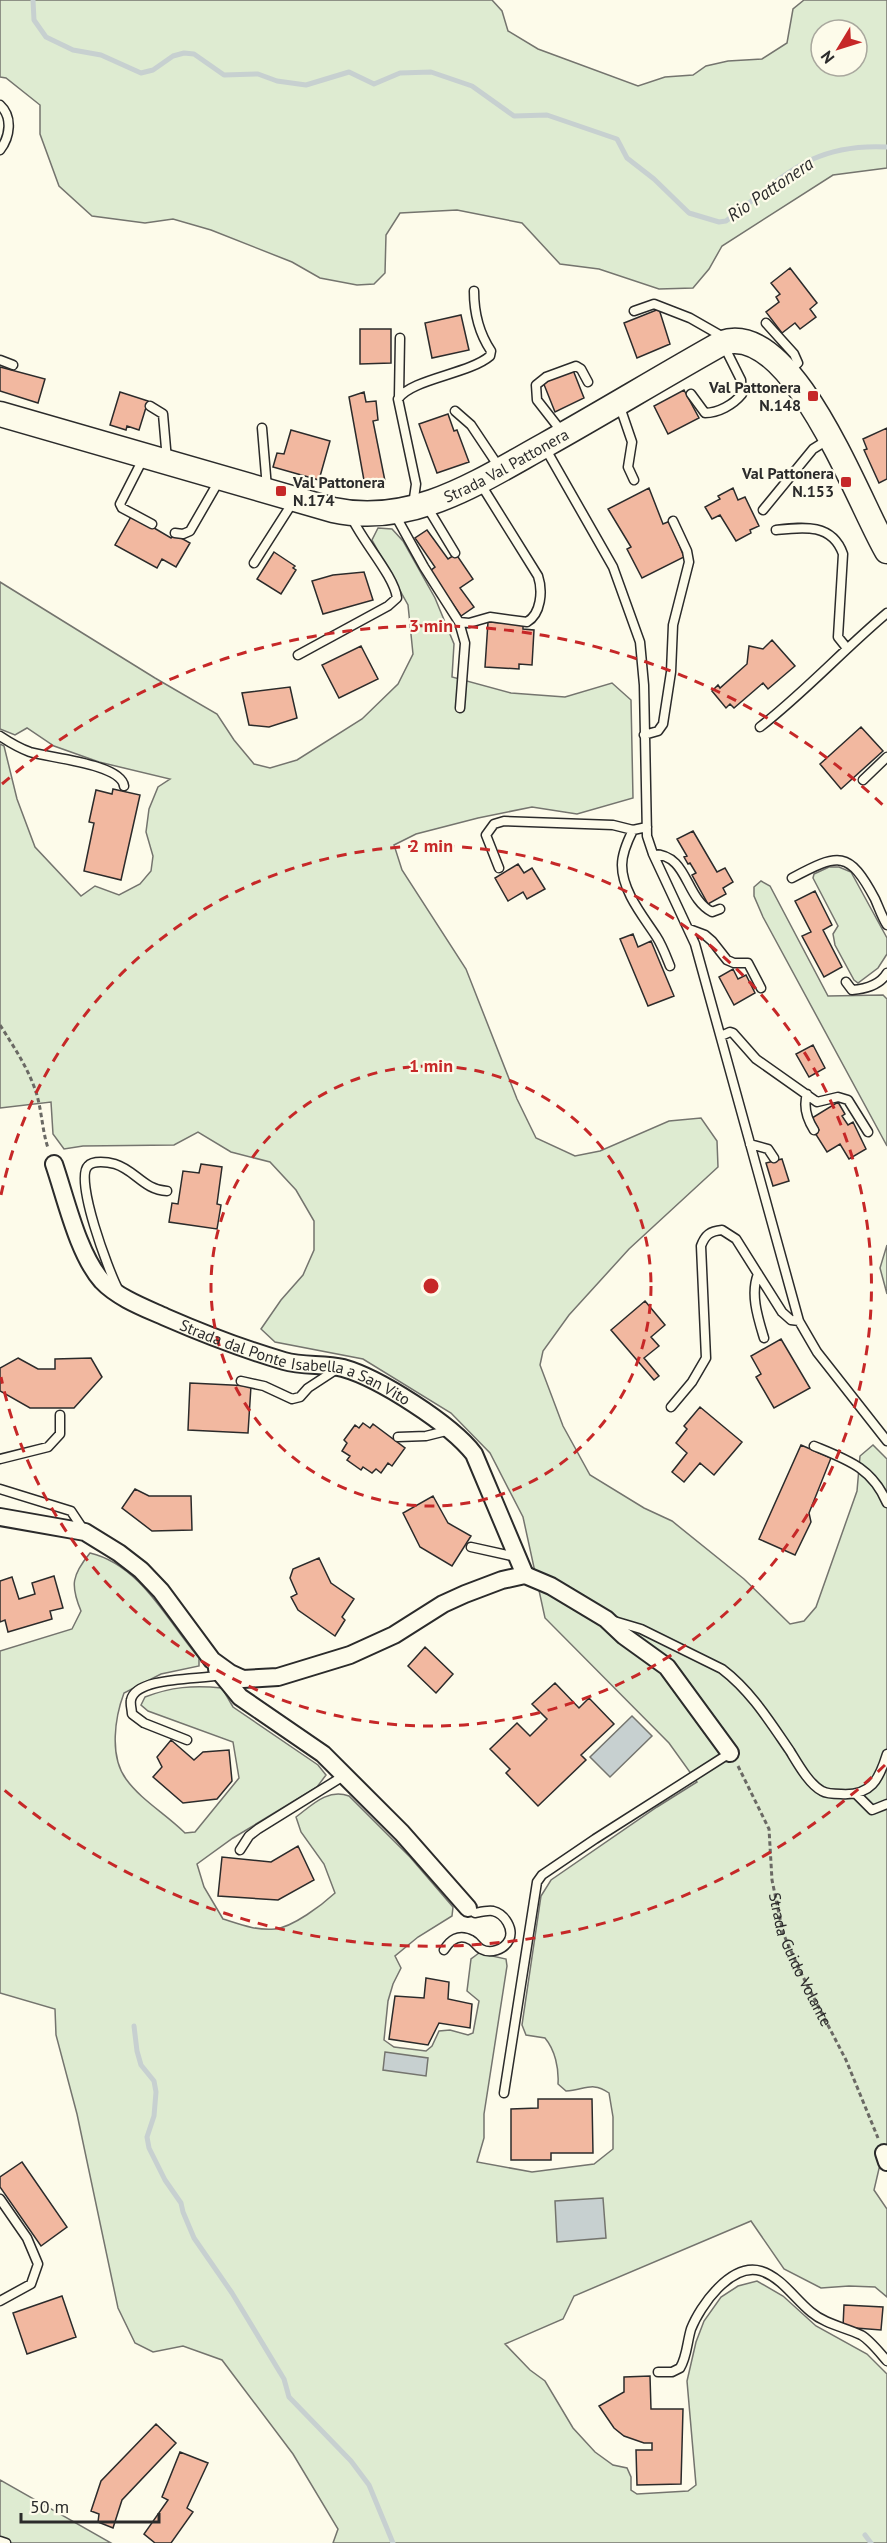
<svg xmlns="http://www.w3.org/2000/svg" width="887" height="2543" viewBox="0 0 887 2543" font-family="'PT Sans',sans-serif">
	<rect width="100%" height="100%" fill="#fdfbea"/>
	<!-- green -->
	<path fill="#deebd1" stroke="#74746e" stroke-width="1.5" fill-rule="evenodd" d="M0,0H492L502,11L508,31L538,49L638,86L665,77L693,75L706,66L728,61L762,59L787,43L793,9L804,0H887V168L833,175L722,246L709,269L693,288L659,289L599,269L560,264L522,223L457,210L400,213L386,235L385,273L374,284L357,285L320,278L292,262L211,230L173,219L145,223L92,216L59,186L40,134V105L6,78L0,77ZM821,30H857V66H821Z
		M378,528L392,529L403,541L435,598L454,644L452,677L511,693L565,697L612,683L631,700L633,798L577,814L532,807L478,818L416,834L394,845L402,870L466,969L517,1099L536,1138L575,1156L600,1151L669,1121L701,1118L717,1141L718,1167L629,1249L569,1315L543,1351L540,1365L563,1426L590,1475L644,1508L672,1521L744,1579L790,1624L804,1621L816,1607L857,1491L860,1456L873,1445L887,1459V2147L881,2160L874,2190L887,2209V2297L875,2287L849,2286L821,2288L784,2269L751,2221L574,2296L563,2319L505,2344L530,2370L545,2381L573,2428L595,2452L613,2465L627,2468L631,2477V2490L637,2494L688,2491L696,2485L687,2381L696,2342L704,2321L721,2297L738,2286L757,2281L783,2296L816,2326L867,2354L887,2374V2543H333L338,2529L293,2454L222,2360L183,2346L153,2352L135,2343L118,2308L77,2114L56,2035L55,2009L0,1993V1651L72,1629L81,1611C70,1585 72,1575 90,1553C141,1565 167,1621 199,1658V1666L161,1674L124,1693C115,1717 109,1756 126,1779C141,1800 166,1814 185,1833L195,1832L239,1778L233,1742L148,1711L141,1705L145,1697C171,1687 193,1685 222,1688L233,1707L318,1765L326,1775L317,1787L233,1838L197,1864L204,1887L223,1919C239,1924 257,1931 275,1929C293,1927 322,1905 335,1893L324,1864L301,1832L296,1817C312,1805 328,1788 349,1796L410,1857L453,1907L452,1916L418,1937L395,1956L401,1968L393,1984L388,2001L384,2040L394,2047L426,2051L432,2046L439,2031L450,2030L468,2035L473,2033L479,2001L467,1991L471,1959L479,1953L506,1959L507,1966L484,2114V2138L477,2162L532,2172L594,2164L613,2149V2117L609,2093C592,2081 585,2090 566,2091L558,2084C559,2068 555,2050 545,2038L526,2035L522,2025L541,1896L551,1880L657,1807L697,1782L669,1743L545,1618L523,1517L490,1453L451,1413L363,1359L275,1342L261,1329L281,1300L303,1275L314,1250V1221L296,1190L270,1162L231,1152L198,1132L174,1145L83,1146L64,1149L53,1134L51,1102L0,1108V744L4,746L17,799L35,847L81,896L95,886L119,895L140,884L151,871L153,856L146,832L149,809L158,787L170,779L99,762L54,746L27,728L15,735L0,729V582L155,678L217,714L234,740L254,764L270,768L297,760L362,719L398,684L413,654L408,605L372,540Z
		M829,867H839L851,872L887,938V954L878,968L858,983L854,980L835,945L833,934L838,926L813,878L814,874Z
		M761,881L770,886L828,996L883,995L887,999V1146L763,917L754,896V887Z
		M887,1245V1294L880,1268Z
		M0,2480L111,2543H0Z"/>
	<!-- water -->
	<path fill="#c7d0d0" stroke="#74746e" stroke-width="1.5" d="M632,1716L652,1736L610,1777L590,1757Z
		M385,2052L428,2058L426,2076L383,2070Z
		M603,2198L606,2238L557,2242L555,2201Z"/>
	<g fill="none" stroke-linecap="round" stroke-linejoin="round">
		<!-- stream -->
		<path stroke="#c7d0d0" stroke-width="5" d="M33,0L34,20L46,37L73,50L101,55L141,73L153,70L173,56L184,53L194,54L224,75L258,74L277,81L306,85L349,72L374,84L400,73L431,72L472,86L514,116L547,115L617,139L627,158L654,179L689,213L719,222L726,221C783,178 809,143 887,147
			M134,2026L137,2051L141,2065L154,2081L156,2092L154,2116L147,2137L149,2148L165,2180L181,2203L183,2212L194,2238L232,2293L284,2379L289,2397L351,2461L369,2485L393,2543
			M865,2535L871,2543"/>
	</g>
	<!-- building -->
	<path fill="#f2b8a0" stroke="#2b2b2b" stroke-width="1.5" d="M790,268L817,303L810,309L816,317L800,329L795,323L782,333L766,312L779,302L776,297L780,294L771,283Z
		M659,309L670,344L637,358L624,323Z
		M461,315L469,350L432,358L425,323Z
		M360,329H391V363L360,364Z
		M0,367L45,379L38,403L0,391Z
		M573,370L584,398L555,412L543,382Z
		M684,390L699,418L668,434L654,406Z
		M120,392L148,401L139,430L127,426L126,430L110,425Z
		M364,392L366,402L376,401L378,420L373,421L385,481L365,486L349,397Z
		M448,414L454,431L457,430L469,462L437,473L419,424Z
		M887,428V479L879,483L864,450L867,449L863,439Z
		M291,430L330,441L319,480L273,467L277,453L284,454Z
		M649,488L663,524L670,521L684,557L642,578L627,549L631,547L608,509Z
		M733,488L738,500L745,497L759,526L750,530L751,533L736,541L720,515L712,519L705,507L720,499L718,496Z
		M132,515L171,538L174,534L190,543L176,567L162,559L157,568L115,545Z
		M427,530L448,559L456,554L473,579L460,588L474,607L461,616L430,571L435,567L415,538Z
		M274,552L295,566L293,568L296,570L281,594L257,579Z
		M364,572L373,600L323,614L312,581L333,575Z
		M488,622L523,624V629L534,630L532,665L519,664V669L485,667Z
		M772,640L795,666L768,689L763,683L734,708L730,704L726,708L712,691L718,685L720,688L747,664L749,646L763,649Z
		M361,646L378,679L339,698L322,665Z
		M290,687L297,718L269,727L249,725L242,693Z
		M861,727L883,751L841,789L820,764Z
		M113,789L140,795L121,880L84,871L94,823L89,822L96,790L112,794Z
		M693,831L717,872L725,868L733,882L723,888L726,894L708,904L692,875L696,873L690,863L688,864L684,857L687,856L677,839Z
		M518,864L524,873L532,868L545,889L527,899L523,892L508,901L495,878Z
		M815,891L832,925L823,930L842,967L824,977L802,936L811,932L795,901Z
		M633,934L638,947L651,941L674,996L648,1006L620,939Z
		M733,969L738,979L746,975L755,993L734,1005L719,977Z
		M813,1045L825,1068L809,1077L796,1054Z
		M838,1102L845,1114L842,1116L848,1125L853,1122L866,1149L849,1159L840,1144L827,1152L815,1133L819,1130L812,1118Z
		M782,1159L789,1181L773,1186L766,1163Z
		M201,1164L222,1167L217,1204L221,1205L217,1229L169,1222L172,1203L178,1204L183,1171L199,1173Z
		M645,1301L665,1325L651,1337L659,1346L644,1358L659,1376L654,1380L611,1330Z
		M781,1339L810,1388L774,1408L756,1377L761,1374L751,1356Z
		M18,1358L38,1369H55V1359L91,1358L102,1377L74,1408H30L0,1391V1368Z
		M190,1383L251,1386L248,1433L188,1430Z
		M700,1407L742,1442L714,1475L700,1463L684,1482L672,1472L687,1453L676,1443L687,1429L684,1426Z
		M363,1423L370,1428L373,1424L405,1448L392,1466L388,1463L381,1473L376,1469L372,1473L363,1467L361,1470L347,1460L350,1456L342,1451L347,1443L344,1440L355,1425L359,1428Z
		M801,1445L831,1458L809,1513L811,1522L795,1555L759,1539Z
		M135,1489L149,1496H191L192,1530L152,1531L122,1508Z
		M433,1496L448,1523L471,1536L452,1566L420,1547L403,1513Z
		M319,1558L331,1583L354,1599L342,1617L345,1620L335,1636L298,1610L291,1597L297,1594L290,1578L293,1569Z
		M54,1576L63,1608L50,1611L52,1619L8,1632L5,1620L0,1622V1581L12,1577L19,1599L35,1594L32,1583Z
		M425,1647L453,1674L436,1693L408,1666Z
		M555,1683L579,1708L589,1698L614,1724L581,1755L586,1760L538,1806L506,1773L510,1769L490,1749L517,1723L530,1736L547,1719L532,1704Z
		M171,1740L194,1760L203,1752L229,1750L232,1781L217,1799L183,1803L153,1777L162,1767L157,1757Z
		M298,1846L314,1880L278,1900L218,1896L222,1857L271,1862Z
		M426,1978L449,1982L448,1999L472,2004L470,2028L439,2023L428,2045L389,2039L395,1996L424,1998Z
		M538,2099H592L593,2153H551V2160H511V2109L538,2108Z
		M22,2162L67,2227L41,2246L0,2187V2177Z
		M62,2296L76,2337L27,2354L13,2313Z
		M844,2305L883,2307L881,2330L843,2327Z
		M650,2376L651,2409H683L681,2484L637,2485L636,2450H652V2443H644L624,2436L614,2428L599,2406L624,2392V2377Z
		M156,2424L176,2443L122,2500L113,2528L98,2522L99,2514L91,2511L101,2481Z
		M180,2452L208,2463L187,2508L193,2512L171,2543H155L144,2534L168,2500L162,2497Z"/>
	<g fill="none" stroke-linecap="round" stroke-linejoin="round">
		<!-- lane casing -->
		<g stroke="#2b2b2b" stroke-width="11">
			<path id="lane" d="M0,105C13,117 10,137 0,150
				M634,311L654,304L690,318L725,338
				M766,323L794,354L798,363L789,371
				M0,360L13,365
				M691,394L705,413C718,413 733,405 742,394L741,380L724,346
				M399,396L400,338
				M619,404L632,442L628,467L634,480
				M150,406L163,414L167,460
				M455,411L471,425L499,467
				M262,428L267,488
				M562,432L537,400L536,385L546,377L576,366L581,369L588,382
				M544,446L613,567L640,642L644,685L647,836L653,854L695,944L799,1321L817,1352L887,1441
				M144,457L120,504L122,508L152,524
				M413,505L416,484L398,399C411,379 469,374 490,356L491,351C479,333 474,313 474,291
				M426,505L455,553
				M763,510L813,449L829,439
				M394,513L424,567L459,622L465,643L460,708
				M776,530C803,527 832,523 843,554L838,637L846,647
				M175,533L183,534L190,531L220,479
				M254,563L293,502
				M459,622L469,623L490,617L527,622C541,614 543,591 538,576L480,483
				M298,655L388,606L397,598C394,575 360,539 350,514
				M760,727C805,692 843,650 887,613
				M644,735L658,731L663,724L671,672L673,625L689,562L687,551L673,521
				M0,736C9,742 19,748 30,752C50,758 121,764 124,786
				M863,780L887,757
				M647,827L633,830C628,840 622,853 622,865C622,891 643,916 656,936C662,945 666,956 670,966
				M653,854C689,855 684,897 712,912L720,909
				M499,868L486,835L494,824L504,821L613,825L633,830
				M792,878C839,853 849,850 875,899C879,908 882,917 887,925
				M689,929L705,935L712,941L727,960L734,963H748L761,988
				M846,982L852,990C865,989 880,985 887,973
				M721,1036L730,1032L733,1033L756,1059L817,1102L838,1097L848,1100L868,1132
				M807,1094C803,1107 807,1119 814,1130
				M750,1144L768,1149L774,1158
				M758,1274C750,1294 758,1318 764,1338
				M118,1289C109,1272 74,1179 88,1166C93,1160 108,1162 115,1164C135,1170 144,1190 167,1191
				M241,1381L264,1386L292,1399L300,1397L308,1388L337,1369
				M671,1407L692,1382L706,1358L701,1246C705,1235 710,1231 722,1230L736,1239L782,1312L791,1320L799,1321
				M398,1437L426,1436L450,1430
				M814,1446C848,1460 872,1468 887,1503
				M0,1459L48,1447L60,1434V1415
				M0,1489L71,1511L85,1532
				M471,1547L516,1557
				M614,1621L641,1629L722,1669C751,1691 770,1722 790,1751C798,1764 809,1784 822,1791C827,1794 835,1794 841,1794C871,1796 879,1780 887,1754
				M187,1740L144,1723L132,1714C132,1710 130,1704 131,1700C136,1676 202,1680 221,1675
				M857,1795L872,1810L887,1804
				M240,1850L249,1836L258,1829L345,1775
				M444,1950C450,1940 459,1933 471,1940C475,1942 477,1947 481,1949C490,1954 504,1950 509,1940C514,1929 505,1914 493,1911C488,1910 480,1912 475,1913L468,1908
				M504,2093L537,1882L542,1875L595,1839L730,1753
				M0,2199L27,2238L38,2264L31,2284L0,2301
				M658,2372H672L680,2368C687,2357 687,2342 691,2329C700,2306 731,2262 761,2271C781,2277 795,2299 811,2312C825,2324 844,2327 861,2335C870,2340 880,2353 887,2361
				M0,2541L6,2543"/>
		</g>
		<!-- street casing -->
		<g stroke="#2b2b2b" stroke-width="20">
			<g id="street">
				<path id="s2" d="M54,1164C66,1199 78,1254 102,1281C118,1298 145,1308 165,1317C204,1334 243,1349 284,1361C303,1367 324,1363 343,1368C379,1378 451,1424 474,1454L525,1575"/>
				<path d="M0,1517L85,1532L119,1553L141,1570L161,1591L212,1660L230,1673L243,1679L278,1677L350,1655L394,1635L443,1604L465,1594L502,1580L525,1575L551,1586L606,1619L624,1636L667,1667L730,1753"/>
				<path d="M217,1669L240,1697L323,1754L402,1833L468,1908"/>
				<path d="M884,2153L887,2162"/>
			</g>
		</g>
		<!-- secondary casing -->
		<g stroke="#2b2b2b" stroke-width="27">
			<g id="secondary">
				<path id="s3" d="M0,414L333,510C412,527 478,482 545,445C604,412 663,376 722,343C793,319 859,504 887,551"/>
			</g>
		</g>
		<!-- path -->
		<g stroke="#6a6964" stroke-width="3" stroke-dasharray="4.5 3" stroke-linecap="butt">
			<path d="M0,1025C14,1047 28,1068 36,1092C42,1111 42,1130 48,1148"/>
			<path id="s1" d="M738,1766L769,1829L772,1880L783,1933L800,1971L846,2060L878,2138"/>
		</g>
		<!-- lane -->
		<use href="#lane" stroke="#fdfbea" stroke-width="8"/>
		<!-- street -->
		<use href="#street" stroke="#fdfbea" stroke-width="16"/>
		<!-- secondary -->
		<use href="#secondary" stroke="#fdfbea" stroke-width="24"/>
	</g>
	<!-- distance rings -->
	<g fill="none" stroke="#c62828" stroke-width="3" stroke-dasharray="10 8">
		<circle cx="431" cy="1286" r="220"/>
		<path d="M1 1195A440 440 0 1 1 1 1377"/>
		<path d="M885 1765A660 660 0 0 1 2 1788M2 784A660 660 0 0 1 885 807"/>
	</g>
	<!-- markers -->
	<g fill="#c62828" stroke="#fdfbea" stroke-width="2">
		<rect x="807" y="390" width="12" height="12" rx="3"/>
		<rect x="840" y="476" width="12" height="12" rx="3"/>
		<rect x="275" y="485" width="12" height="12" rx="3"/>
	</g>
	<g text-anchor="middle" dominant-baseline="central" stroke-width="4.5" stroke-linejoin="round" paint-order="stroke">
		<!-- poi labels -->
		<g font-size="16" font-weight="bold" fill="#2b2b2b" stroke="#fdfbea" text-anchor="end">
			<text x="801" y="387">Val Pattonera<tspan x="801" dy="18">N.148</tspan></text>
			<text x="834" y="473">Val Pattonera<tspan x="834" dy="18">N.153</tspan></text>
			<text x="293" y="482" text-anchor="start">Val Pattonera<tspan x="293" dy="18">N.174</tspan></text>
		</g>
		<!-- street labels -->
		<g font-size="16" fill="#2b2b2b" stroke="#fdfbea">
			<text stroke="none"><textPath href="#s3" startOffset="530">Strada Val Pattonera</textPath></text>
			<text stroke="none"><textPath href="#s2" startOffset="339">Strada dal Ponte Isabella a San Vito</textPath></text>
			<text stroke="none"><textPath href="#s1" startOffset="206">Strada Guido Volante</textPath></text>
		</g>
		<!-- water labels -->
		<g font-size="18" font-style="italic" fill="#2b2b2b" stroke="#fdfbea">
			<text transform="translate(770 189) rotate(-34)">Rio Pattonera</text>
		</g>
	</g>
	<circle cx="431" cy="1286" r="9" fill="#c62828" stroke="#fdfbea" stroke-width="3"/>
	<g font-size="18" text-anchor="middle" font-weight="bold" fill="#c62828" stroke="#fdfbea" stroke-width="4.5" stroke-linejoin="round" paint-order="stroke">
		<text x="431" y="632">3 min</text>
		<text x="431" y="852">2 min</text>
		<text x="431" y="1072">1 min</text>
	</g>
	<!-- north arrow -->
	<g transform="translate(839 48) rotate(232)"><circle r="28" fill="#fdfbea" stroke="#a9a89e" stroke-width="1.5"/>
	<path d="M0-4.5L10 22L0 15L-10 22Z" fill="#c62828"/>
	<text y="-9" font-size="16" font-weight="bold" text-anchor="middle" fill="#2b2b2b">N</text>
	</g>
	<!-- scale -->
	<path d="M21 2513v9h138v-9" fill="none" stroke="#2b2b2b" stroke-width="3"/>
	<text x="30" y="2513" font-size="18" fill="#2b2b2b" stroke="#fdfbea" stroke-width="4.5" paint-order="stroke">50 m</text>
</svg>
